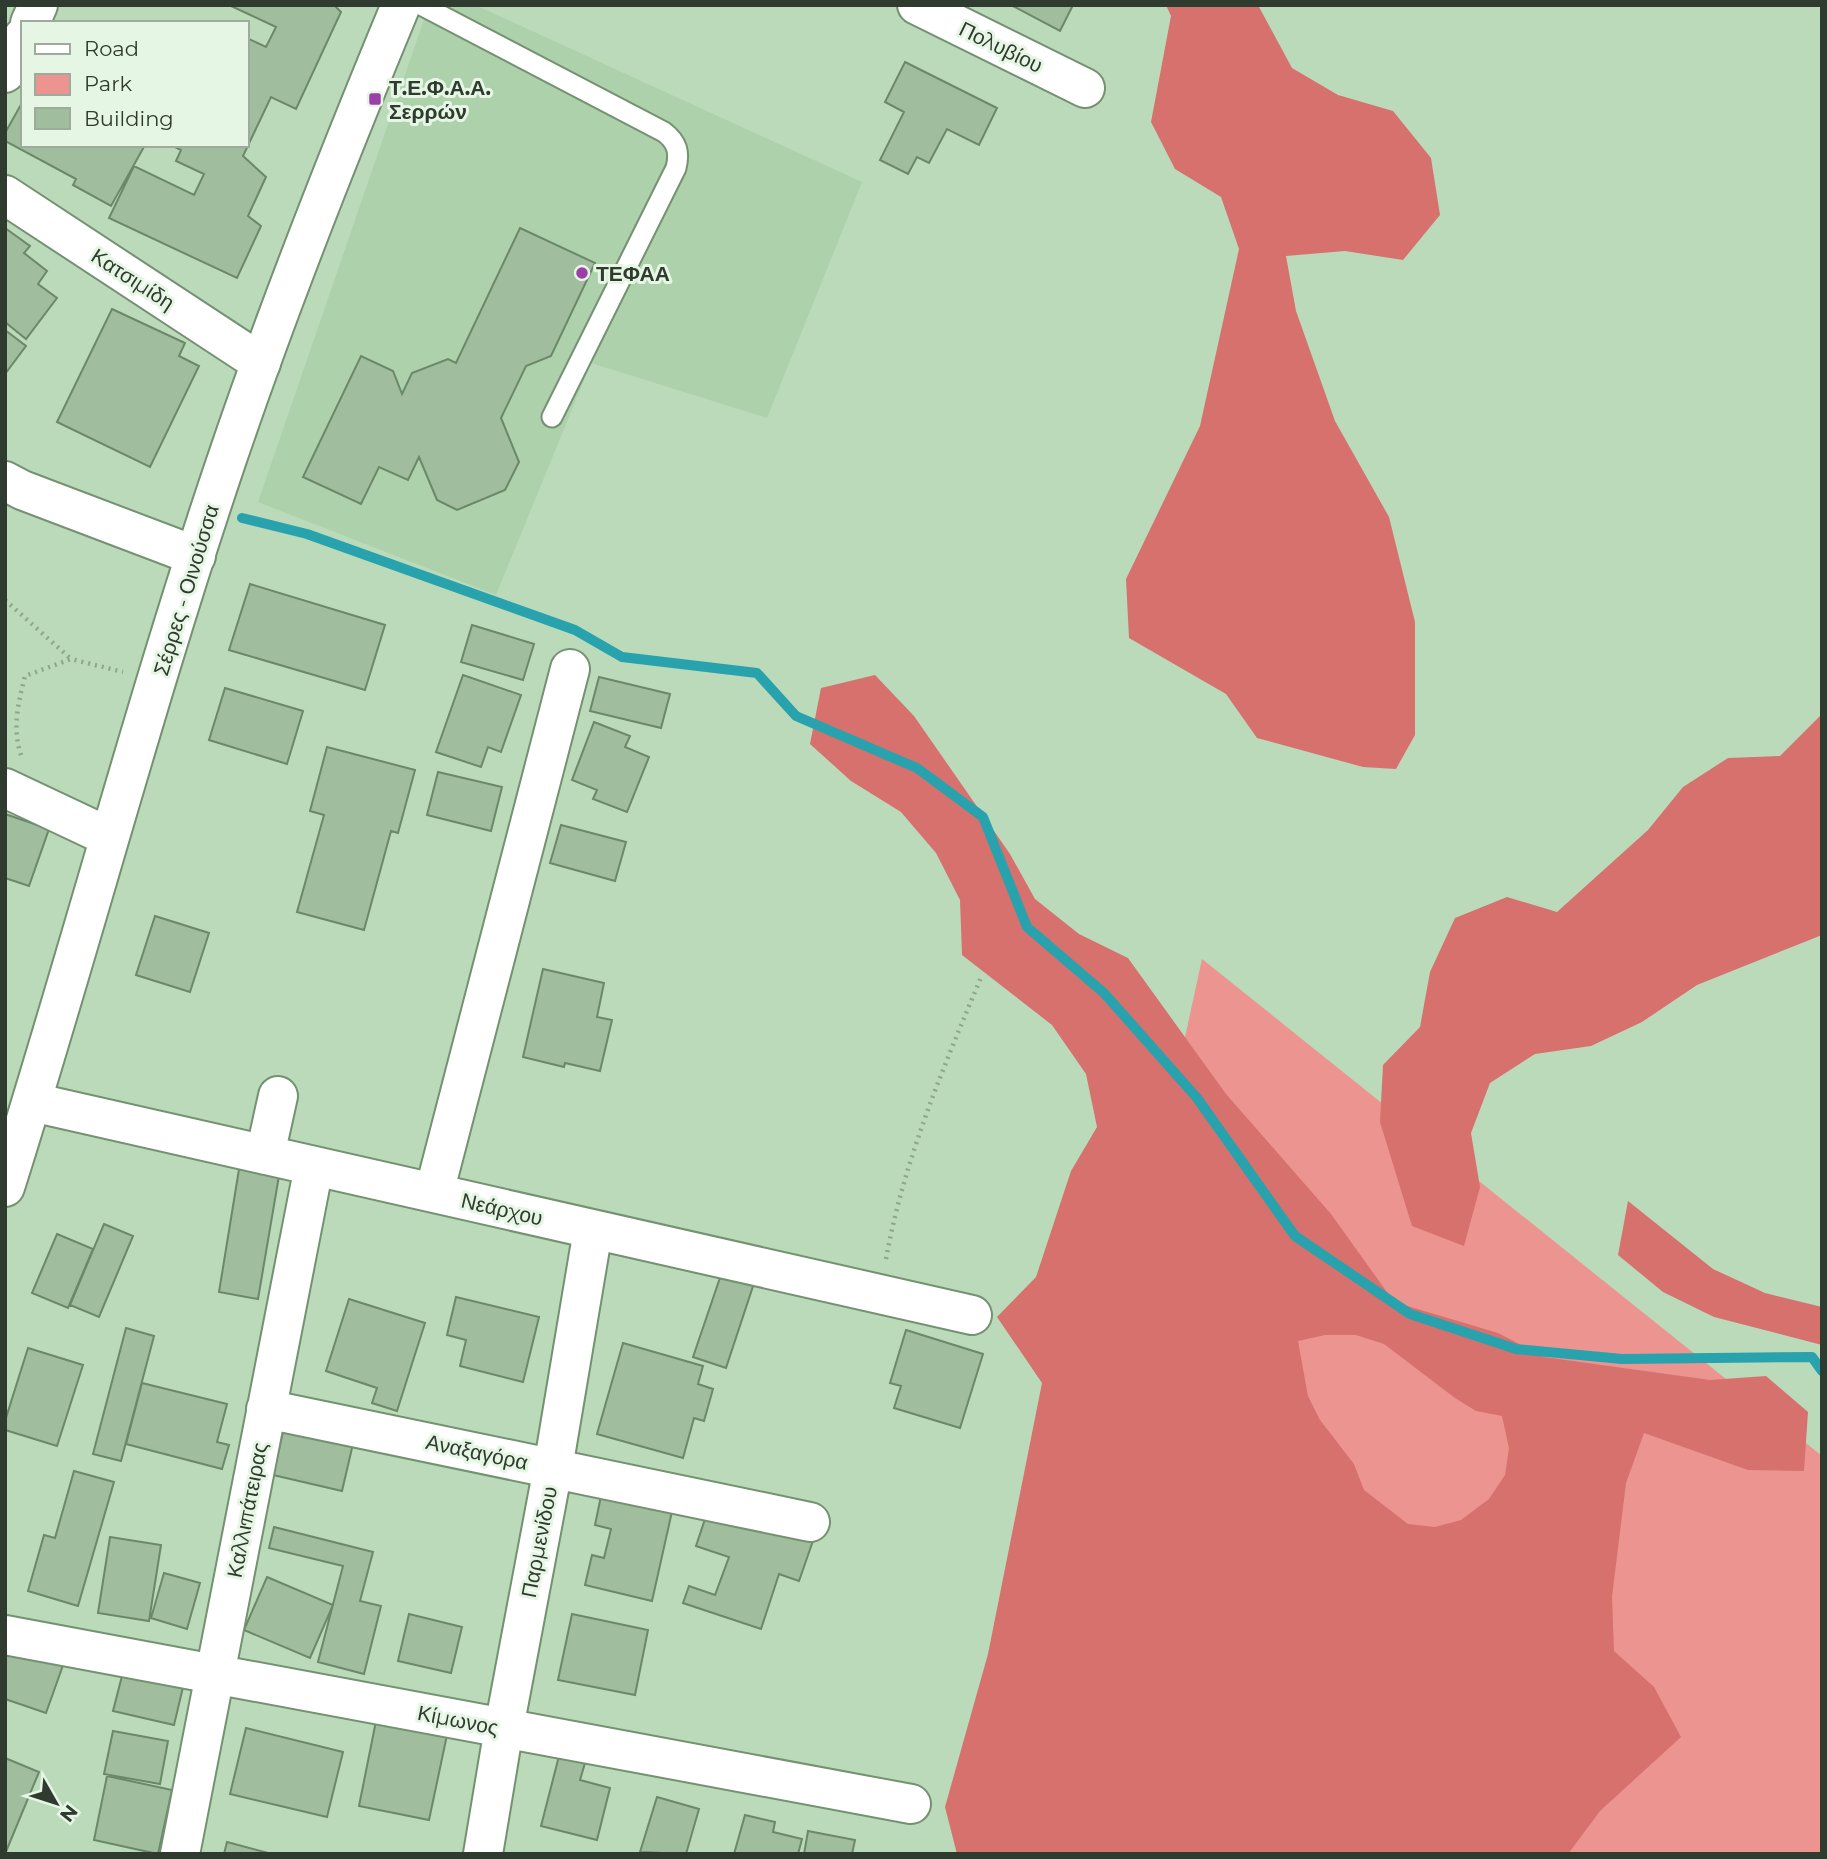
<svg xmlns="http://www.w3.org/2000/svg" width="1827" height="1859" viewBox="0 0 1827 1859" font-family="Montserrat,sans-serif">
	<rect width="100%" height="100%" fill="#bbdab9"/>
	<!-- built -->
	<path fill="#add1aa" d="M429,5H475L862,182L767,418L591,363L496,595L258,502Z"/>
	<!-- green -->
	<path fill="#eb9490" d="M1202,959L1822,1456V1854H1008Z"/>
	<!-- forest -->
	<path fill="#d6716e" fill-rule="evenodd" d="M1166,5H1258L1292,68L1338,95L1393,111L1431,158L1440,215L1403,260L1345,251L1286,256L1296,311L1335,421L1389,517L1415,622V735L1396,769L1363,767L1257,738L1226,694L1129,638L1126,579L1200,426L1239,249L1221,197L1175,169L1151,122L1171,16Z
		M875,675L914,716L1010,854L1035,899L1079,934L1128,958L1226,1094L1331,1214L1394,1302L1498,1333L1544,1357L1710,1380L1766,1376L1808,1412L1804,1471L1748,1470L1644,1433L1626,1483L1612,1597L1614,1651L1654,1687L1681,1737L1600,1811L1568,1854H957L945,1807L988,1654L1042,1383L997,1317L1036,1277L1071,1171L1097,1127L1086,1074L1052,1025L962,955L960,900L936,853L901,812L851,781L810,744L821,688ZM1325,1335H1356L1384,1344L1455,1398L1476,1411L1502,1416L1509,1448L1505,1475L1489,1499L1461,1520L1435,1527L1408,1524L1364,1490L1354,1464L1320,1420L1308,1396L1298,1341Z
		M1822,714V935L1697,985L1642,1022L1591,1046L1535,1054L1490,1083L1471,1133L1480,1187L1464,1246L1412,1226L1380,1122L1383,1065L1420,1027L1430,972L1455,918L1507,897L1557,912L1648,830L1683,787L1728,758L1780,756Z
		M1628,1201L1713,1269L1765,1293L1822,1307V1345L1714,1317L1663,1292L1618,1255Z"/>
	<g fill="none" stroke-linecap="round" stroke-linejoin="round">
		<!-- stream -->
		<path stroke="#28a2ac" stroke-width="10" d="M242,518L307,534L575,630L622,657L757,673L796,716L917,768L983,817L1027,927L1104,993L1197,1098L1295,1236L1410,1314L1516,1349L1622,1359L1812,1357L1822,1371"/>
	</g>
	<!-- building -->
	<path fill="#a0be9e" stroke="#6b8869" stroke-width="2" d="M229,5H334L341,12L296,109L271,97L243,156L266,177L248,216L261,226L237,278L109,218L134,166L194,195L204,174L176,161L181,150L171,145H247V38L266,47L276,27Z
		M1011,5H1073L1060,31Z
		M905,62L997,108L979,145L947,129L929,163L917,157L908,174L880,160L904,112L885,102Z
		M23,101V145H145L111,206L73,185L76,179L5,141V133Z
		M5,228L30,246L24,253L47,271L38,284L57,298L26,339L5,322Z
		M520,228L595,263L551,356L526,366L501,418L519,462L505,490L457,510L437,500L419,457L408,480L379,467L361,504L303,477L361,356L393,371L402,394L412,373L448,359L456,363Z
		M112,309L185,343L179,356L199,366L150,467L57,422Z
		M5,330L26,346L5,374Z
		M250,584L385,625L365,690L229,650Z
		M472,625L534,644L523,680L461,662Z
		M463,675L521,695L501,752L488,747L481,767L436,752Z
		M599,677L670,694L661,728L590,711Z
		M225,688L303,711L287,764L209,740Z
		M594,722L630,736L625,747L649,757L627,812L593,799L597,790L572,780Z
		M327,747L415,770L398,833L391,831L364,930L297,912L324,815L310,811Z
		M438,772L502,787L491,831L427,815Z
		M5,814L49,829L29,886L5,878Z
		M561,825L626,842L615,881L550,863Z
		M155,916L209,933L190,992L136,975Z
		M543,969L604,983L597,1017L612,1020L600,1071L565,1063L564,1067L523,1057Z
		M241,1157L281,1164L258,1299L219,1292Z
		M104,1224L133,1236L99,1317L70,1305Z
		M57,1234L93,1249L68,1308L32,1293Z
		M726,1260L758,1271L726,1368L693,1357Z
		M456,1297L539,1317L523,1382L460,1366L466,1340L447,1335Z
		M349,1299L425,1323L397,1411L372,1403L377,1388L326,1371Z
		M126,1328L154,1336L121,1461L93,1454Z
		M906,1330L983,1354L960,1428L894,1408L901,1386L890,1383Z
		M623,1343L703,1366L698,1384L713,1389L704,1421L694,1418L683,1458L597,1434Z
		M28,1348L83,1365L57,1446L5,1430V1421Z
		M142,1383L227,1404L217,1442L229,1445L222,1469L126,1444Z
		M286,1419L355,1435L342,1491L273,1475Z
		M74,1471L114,1482L78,1606L28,1591L44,1535L55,1538Z
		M602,1491L673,1507L652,1601L585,1585L592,1555L604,1558L611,1529L595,1525Z
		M711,1501L815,1535L799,1581L779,1574L761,1629L683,1603L689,1586L715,1595L729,1557L696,1546Z
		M274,1527L373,1552L360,1601L381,1606L364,1674L318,1662L343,1566L269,1548Z
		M110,1537L161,1545L149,1621L98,1613Z
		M164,1573L200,1583L187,1629L151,1618Z
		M267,1577L333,1605L310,1658L244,1630Z
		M409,1614L462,1627L451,1673L398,1661Z
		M572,1614L648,1630L635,1695L558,1680Z
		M5,1637L67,1654L46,1713L5,1699Z
		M124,1668L184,1683L174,1725L113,1711Z
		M376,1721L447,1735L429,1820L359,1806Z
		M246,1728L343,1752L327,1817L230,1794Z
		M113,1731L168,1741L160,1784L104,1774Z
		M559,1756L585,1763L580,1780L610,1788L597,1840L541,1826Z
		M5,1758L39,1772L5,1854Z
		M107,1776L172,1790L158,1854L94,1840Z
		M657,1797L699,1809L686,1854L640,1852Z
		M745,1815L775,1822L773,1832L802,1839L798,1854H734Z
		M808,1831L855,1840L852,1854H804Z
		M227,1842L272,1854H224Z"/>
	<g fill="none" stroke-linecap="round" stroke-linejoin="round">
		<!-- service casing -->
		<g stroke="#749171" stroke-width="23">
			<path id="service" d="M421,5L664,132C677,142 680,152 676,168L552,417"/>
		</g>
		<!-- minor casing -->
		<g stroke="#749171" stroke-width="42">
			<path id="minor" d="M917,5L1085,88
				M30,23L38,5
				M5,73L23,37
				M5,195L261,363
				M5,481L22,490L196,556
				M5,788L109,837
				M32,1102L972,1315
				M265,1155L278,1096
				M434,1193L570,669
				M266,1409L810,1522
				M5,1635L911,1804
				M180,1854L314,1166
				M483,1854L504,1728L553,1468L593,1230"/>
		</g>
		<!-- tertiary casing -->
		<g stroke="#749171" stroke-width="42">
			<path id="tertiary" d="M5,1187C82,944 146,697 228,456C280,303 339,154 401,5"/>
		</g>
		<!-- path -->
		<path stroke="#8da68c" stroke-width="4.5" stroke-dasharray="2 5" stroke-linecap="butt" d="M5,600L71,659
			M21,755C12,728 18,704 25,676L71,659L123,672
			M886,1259C904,1160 943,1068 982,975"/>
		<!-- service -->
		<use href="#service" stroke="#fff" stroke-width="19"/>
		<!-- minor -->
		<use href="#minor" stroke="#fff" stroke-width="38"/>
		<!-- tertiary -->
		<use href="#tertiary" stroke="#fff" stroke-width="38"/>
	</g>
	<!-- markers -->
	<g fill="#9b3ea7" stroke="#e6f6e5" stroke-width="2.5">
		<rect x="368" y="92" width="14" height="14" rx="3.5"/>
		<circle cx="582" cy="273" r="7"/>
	</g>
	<g text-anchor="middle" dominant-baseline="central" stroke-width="6" stroke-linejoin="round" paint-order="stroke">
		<!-- street labels -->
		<g font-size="21" fill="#2f3b2e" stroke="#e6f6e5">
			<text transform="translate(1001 47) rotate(26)">Πολυβίου</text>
			<text transform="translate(133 279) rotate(33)">Κατσιμίδη</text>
			<text transform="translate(186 590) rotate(-73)">Σέρρες - Οινούσσα</text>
			<text transform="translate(502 1209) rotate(13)">Νεάρχου</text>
			<text transform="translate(477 1452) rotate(12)">Αναξαγόρα</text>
			<text transform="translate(247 1510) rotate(-79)">Καλλιπάτειρας</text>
			<text transform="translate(539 1542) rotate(-79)">Παρμενίδου</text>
			<text transform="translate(458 1720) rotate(11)">Κίμωνος</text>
		</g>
		<!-- poi labels -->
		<g font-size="21" font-weight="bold" fill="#2f3b2e" stroke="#e6f6e5" text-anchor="start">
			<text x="389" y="87">Τ.Ε.Φ.Α.Α.<tspan x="389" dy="24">Σερρών</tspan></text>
			<text x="596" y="273">ΤΕΦΑΑ</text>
		</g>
	</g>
	<!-- border -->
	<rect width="1827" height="1859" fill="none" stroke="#2f3b2e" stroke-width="14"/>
	<!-- legend -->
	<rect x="21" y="21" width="228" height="126" fill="#e6f6e5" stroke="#9dab9c" stroke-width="2"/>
	<rect x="35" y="44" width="35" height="10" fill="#ffffff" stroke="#9dab9c" stroke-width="2"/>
	<text x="84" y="56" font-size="21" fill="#2f3b2e">Road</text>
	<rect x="35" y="74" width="35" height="21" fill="#eb9490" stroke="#9dab9c" stroke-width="2"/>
	<text x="84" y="91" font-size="21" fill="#2f3b2e">Park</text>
	<rect x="35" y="108" width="35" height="21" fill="#a0be9e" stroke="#9dab9c" stroke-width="2"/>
	<text x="84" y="126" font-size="21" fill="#2f3b2e">Building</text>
	<!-- north arrow -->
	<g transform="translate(56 1803) rotate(129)" stroke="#e6f6e5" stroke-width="5" paint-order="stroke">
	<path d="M0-5L12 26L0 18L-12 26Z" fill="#2f3b2e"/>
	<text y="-10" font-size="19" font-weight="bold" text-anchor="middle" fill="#2f3b2e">N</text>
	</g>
</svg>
